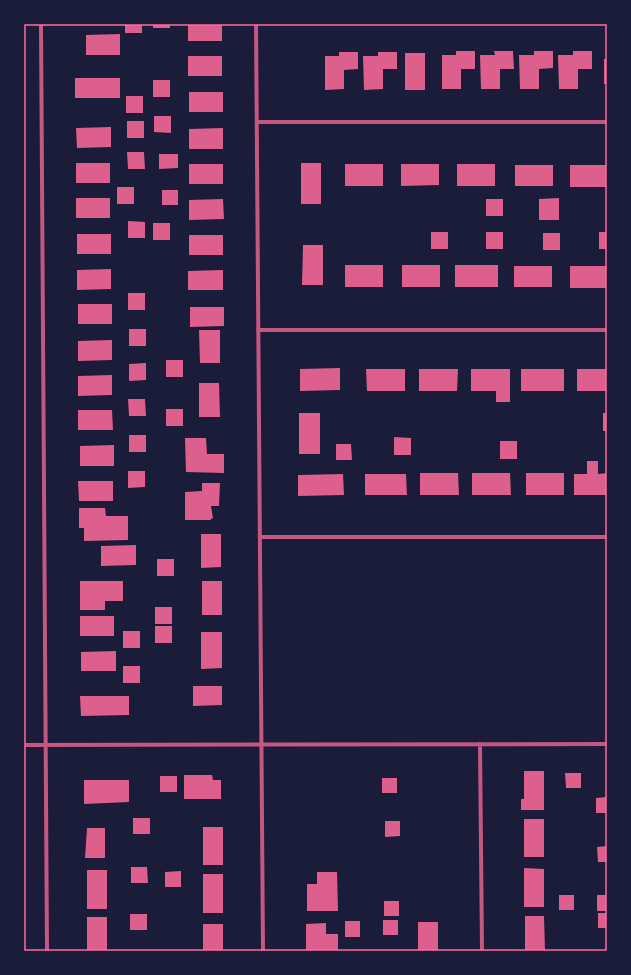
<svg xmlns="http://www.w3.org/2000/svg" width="631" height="975" viewBox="0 0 631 975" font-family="Helvetica,sans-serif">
	<rect width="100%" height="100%" fill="#1b1b3a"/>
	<!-- building -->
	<path fill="#dd5f8e" d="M125,24H142V33H125Z
		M153,24H170V28H153Z
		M188,24H222V41H188Z
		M120,34V55H86V35Z
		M456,51H475V69H461V89H442V55H456Z
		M494,51H513L514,69H500V89H481L480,55H495Z
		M534,51H553V68L539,69V89H520L519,55H534Z
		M573,51H592V69H578V89H559L558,55H573Z
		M339,52H358V69L344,70V89L325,90V56H339Z
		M378,52H397V69H383V89L364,90L363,56H378Z
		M405,53H425V90H405Z
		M188,56H222V76H188Z
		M604,59H607V84H604Z
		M75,78H120V98H75Z
		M153,80H170V97H153Z
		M189,92H223V112H189Z
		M126,96H143V113H126Z
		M154,116H171V133L154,132Z
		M127,121H144V138H127Z
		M111,127V147L77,148L76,128Z
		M223,128V149H189V129Z
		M127,152H144L145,169H128Z
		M159,154H178V168L159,169Z
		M76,163H110V183H76Z
		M301,163H321V204H301Z
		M189,164H223V184H189Z
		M345,164H383V186H345Z
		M401,164H439V185L401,186Z
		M457,164H495V186H457Z
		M515,165H553V186H515Z
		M570,165H607V187H570Z
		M117,187H134V204H117Z
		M162,190H178V205H162Z
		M76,198H110V218H76Z
		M559,198V220H539V199Z
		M223,199L224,219L189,220V200Z
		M486,199H503V216H486Z
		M128,221L145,222V238H128Z
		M153,223H170V240H153Z
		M431,232H448V249H431Z
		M486,232H503V249H486Z
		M599,232H607V249H599Z
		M543,233H560V250H543Z
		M77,234H111V254H77Z
		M189,235H223V255H189Z
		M303,245H323V285H302Z
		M345,265H383V287H345Z
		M402,265H440V287H402Z
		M455,265H498V287H455Z
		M514,266H552V287H514Z
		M570,266H607V288H570Z
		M111,269V289L77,290V270Z
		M223,270V290H188V271Z
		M128,293H145V310H128Z
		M78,304H112V324H78Z
		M190,307H224V326L190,327Z
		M129,329H146V346H129Z
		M199,330H220V363H200Z
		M112,340V360L78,361V341Z
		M166,360H183V377H166Z
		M146,363V380L129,381V364Z
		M340,368V390L300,391V369Z
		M366,369H405V391H367Z
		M419,369H458L457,391H419Z
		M471,369H510V402H496V391H471Z
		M521,369H564V391H521Z
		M577,369H607V391H577Z
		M112,375V395L78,396V376Z
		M199,383H219L220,417H199Z
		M128,399H145L146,416H129Z
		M166,409H183V426H166Z
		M78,410H112L113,430H78Z
		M299,413H320V454H299Z
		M603,413H607V431H603Z
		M129,435H146V452H129Z
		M394,437L411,438V455H394Z
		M185,438H206L207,454H224V473L186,472Z
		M500,441H517V459H500Z
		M336,444H351L352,460H336Z
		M114,445V466H80V446Z
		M587,461H598V474L607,473V495H574V474H587Z
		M128,471H145V487L128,488Z
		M420,473H458L459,495H420Z
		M472,473H510L511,495H472Z
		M526,473H564V495H526Z
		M343,474L344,495L298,496V475Z
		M365,474H406L407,495H365Z
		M78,481H113V501H79Z
		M202,483H220L219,506H211L213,518L210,520H185V492L202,491Z
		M79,508H105L106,516H128V540L84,541V528H79Z
		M201,534H221V567L201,568Z
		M136,545V565L101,566V546Z
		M157,559H174V576H157Z
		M80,581H123V601H105V610H80Z
		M202,581H222V615H202Z
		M155,607H172V624H155Z
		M80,616H114V636H80Z
		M155,626H172V643H155Z
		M123,631H140V648H123Z
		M201,632H222V668L201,669Z
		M116,651V671H81V652Z
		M123,666H140V683H123Z
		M193,686H222V705L193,706Z
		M80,696H129V715L81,716Z
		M524,771H544V810H521V799H524Z
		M565,773H581V788H566Z
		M184,775H212L213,780H221V799H184Z
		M160,776H177V792H160Z
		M382,778H397V793H382Z
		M84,780H129V802L84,804Z
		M607,797V813H596V798Z
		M133,818H150V834H133Z
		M524,819H544V857H524Z
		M385,821H400V836L385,837Z
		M203,827H223V865H203Z
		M87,828H105V858H85Z
		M607,846V862H598L597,847Z
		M131,867H147L148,883H131Z
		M524,868L544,869V907H524Z
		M87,870H107V909H87Z
		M181,871V887H165V872Z
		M317,872H337L338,911H307V884H317Z
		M203,874H223V913H203Z
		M559,895H574V910H559Z
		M597,895H607V911H597Z
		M384,901H399V916H384Z
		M598,913H607V928H598Z
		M130,914H147V930H130Z
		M525,916H544L545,951H525Z
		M87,917H107V951H87Z
		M383,920H398V935H383Z
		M345,921H360V937H345Z
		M418,922H438V951H418Z
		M326,923V934H338V951H306V924Z
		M203,924H223V951H203Z"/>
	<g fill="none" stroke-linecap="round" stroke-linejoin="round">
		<!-- minor -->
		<path stroke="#c65784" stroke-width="4" d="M41,24L47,951
			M256,24L263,951
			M257,122H607
			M258,330H607
			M260,537H607
			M480,744L482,951
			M24,745L607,744"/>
	</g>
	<!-- border -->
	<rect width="631" height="975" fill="none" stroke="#1b1b3a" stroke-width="50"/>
	<rect x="25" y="25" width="581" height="925" fill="none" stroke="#ff6b9d" stroke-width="1.5"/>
</svg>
